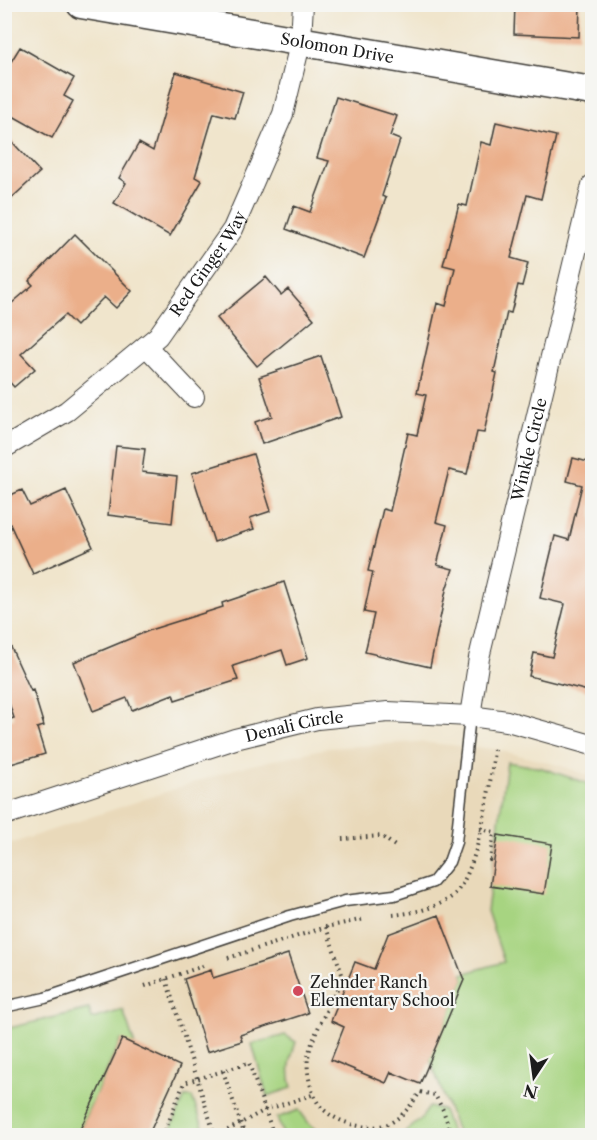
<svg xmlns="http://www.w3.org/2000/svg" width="597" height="1140" viewBox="0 0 597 1140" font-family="'Libre Caslon Text',serif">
	<rect width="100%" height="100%" fill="#f6f6f2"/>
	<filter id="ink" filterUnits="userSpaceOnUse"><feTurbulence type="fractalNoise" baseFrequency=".0167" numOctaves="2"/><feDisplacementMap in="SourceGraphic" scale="12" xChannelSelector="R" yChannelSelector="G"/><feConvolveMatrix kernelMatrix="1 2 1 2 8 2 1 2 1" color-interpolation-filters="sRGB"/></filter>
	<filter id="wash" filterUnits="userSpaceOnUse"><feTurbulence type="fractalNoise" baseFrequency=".008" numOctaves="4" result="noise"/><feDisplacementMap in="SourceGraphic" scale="24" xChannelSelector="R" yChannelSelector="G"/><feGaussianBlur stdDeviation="1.35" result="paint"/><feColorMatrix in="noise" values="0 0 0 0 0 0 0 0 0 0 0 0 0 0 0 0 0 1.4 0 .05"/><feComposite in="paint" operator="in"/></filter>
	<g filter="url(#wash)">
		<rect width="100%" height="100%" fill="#f0e5cc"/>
		<!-- built -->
		<path fill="#e9d9ba" d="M418,742L494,749L562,766L592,777V1135H5L4,846L238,768L327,748Z"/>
		<!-- green -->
		<path fill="#a7d481" stroke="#62784e" stroke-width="1.5" d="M507,762L542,768L592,785V1135H458L430,1059L464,980L462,974L504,962L487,911Z
			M89,1009L92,1019L123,1010L135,1046L121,1040L78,1133L82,1135L5,1136V1029Z
			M285,1035L296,1042C290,1059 287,1071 292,1088L267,1096L252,1044Z
			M185,1097H192L204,1129L187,1135H168Z
			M429,1107L443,1110L452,1135H402L421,1119Z
			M299,1110L310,1125L323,1135H283L277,1118Z"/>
		<g id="blocks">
			<!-- building -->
			<path fill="#ebaf8a" d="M515,4H580L579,37L514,34Z
				M20,47L74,78L64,96L73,101L52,138L4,111V73Z
				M176,72L243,92L235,118L214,113L195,177L202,181L170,236L114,203L126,183L119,178L139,143L153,151Z
				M336,97L397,116L390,136L400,140L382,196L386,198L364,258L286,229L294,206L310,212L329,161L317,158Z
				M496,122L556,136L541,199L527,195L511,258L528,263L522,286L518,285L511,313L507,312L494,372L497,373L484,433L477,432L467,474L449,470L436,522L447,525L437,565L453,569L446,590L430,667L365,652L374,614L364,612L373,572L368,571L383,509L390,511L408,433L417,435L426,395L417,393L437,303L446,306L455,268L443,265L459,204L467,206L481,142L491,145Z
				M4,133L40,172L4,205Z
				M75,234L132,291L116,308L104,297L76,326L65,315L21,354L35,369L14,387L4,376V310L33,285L29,281Z
				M266,277L281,295L288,289L314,319L257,366L217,318Z
				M321,356L341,417L262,444L255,422L272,416L259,377Z
				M116,446L145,449L142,472L177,476L172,523L108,515Z
				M253,454L271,511L250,518L254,529L214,542L192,473Z
				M573,458L592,463V692L529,676L534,653L552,657L565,604L540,598L555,536L569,540L582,485L567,481Z
				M22,490L30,506L66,490L93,547L33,574L4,511V498Z
				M284,582L308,658L287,665L282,650L233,666L238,680L175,700L173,694L132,710L127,698L93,711L74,662L153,629L223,607L222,603Z
				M4,632L31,691L33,690L44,726L37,728L45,754L4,766V721L14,718L4,688Z
				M498,835L552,844L544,894L490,886Z
				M439,915L464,980L420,1084L391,1072L386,1083L331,1060L344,1027L331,1021L355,962L374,969L388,934Z
				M288,954L308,1013L240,1035L242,1041L207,1052L184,979L211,970L213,978Z
				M122,1039L180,1066L148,1136H77Z"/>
		</g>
	</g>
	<g filter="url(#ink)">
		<use href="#blocks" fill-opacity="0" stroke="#3c3a36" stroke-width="1.5"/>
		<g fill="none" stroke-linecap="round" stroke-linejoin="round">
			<!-- lane casing -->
			<g stroke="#3c3a36" stroke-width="13">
				<path id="lane" d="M4,1007L45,998L290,916L345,901L394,895L433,882L449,862L456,842L470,716"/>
			</g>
			<!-- street casing -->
			<g stroke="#3c3a36" stroke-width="22">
				<g id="street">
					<path d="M146,346L194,397"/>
					<path id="s1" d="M4,448L67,411L158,336L233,229L283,114L301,40L303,4"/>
					<path id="s2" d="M470,716L479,658L592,185"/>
					<path id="s3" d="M4,815L235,739L317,719L388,712L470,716L507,721L592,745"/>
				</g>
			</g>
			<!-- secondary casing -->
			<g stroke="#3c3a36" stroke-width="31">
				<g id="secondary">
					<path id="s4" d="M81,4L592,91"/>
				</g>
			</g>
			<!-- path -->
			<path stroke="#3c3a36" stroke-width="4" stroke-dasharray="1.5 4.5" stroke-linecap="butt" d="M480,829L494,832L490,860H494
				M342,839L381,836L395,846
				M393,915C412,913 434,909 450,898C478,879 491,783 494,749
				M326,927L343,977C333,998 312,1036 308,1057C306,1072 311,1094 320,1106C336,1124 371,1133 392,1122C405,1114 412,1104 420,1092L435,1095L443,1110L452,1136
				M228,958L326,927L365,919
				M166,979L215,1136
				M145,986L203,966
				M223,1071L245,1136
				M163,1136L184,1083L249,1063L274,1136
				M217,1136L265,1110L315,1094"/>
			<!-- lane -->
			<use href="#lane" stroke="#fff" stroke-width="10"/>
			<!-- street -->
			<use href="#street" stroke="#fff" stroke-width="20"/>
			<!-- secondary -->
			<use href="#secondary" stroke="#fff" stroke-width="28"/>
		</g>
	</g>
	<!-- markers -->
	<circle fill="#d1495b" stroke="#f6f6f2" stroke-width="2" cx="298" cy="991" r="6"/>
	<g text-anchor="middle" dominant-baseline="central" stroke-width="4.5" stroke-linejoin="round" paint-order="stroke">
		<!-- street labels -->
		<g font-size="16" fill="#1c1c1c" stroke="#f6f6f2">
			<text stroke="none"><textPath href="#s4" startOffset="260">Solomon Drive</textPath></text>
			<text stroke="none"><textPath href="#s1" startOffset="279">Red Ginger Way</textPath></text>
			<text stroke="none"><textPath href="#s2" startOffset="273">Winkle Circle</textPath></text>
			<text stroke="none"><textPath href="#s3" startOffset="304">Denali Circle</textPath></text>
		</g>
		<!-- poi labels -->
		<g font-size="16" fill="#1c1c1c" stroke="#f6f6f2" text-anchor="start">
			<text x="310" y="982">Zehnder Ranch<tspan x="310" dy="18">Elementary School</tspan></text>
		</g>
	</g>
	<!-- margin -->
	<rect width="597" height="1140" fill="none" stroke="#f6f6f2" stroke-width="24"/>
	<!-- north arrow -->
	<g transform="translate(534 1077) rotate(193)" stroke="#f6f6f2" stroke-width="4.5" paint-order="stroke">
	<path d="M0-4.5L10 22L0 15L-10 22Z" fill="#1c1c1c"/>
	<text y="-9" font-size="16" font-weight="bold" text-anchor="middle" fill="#1c1c1c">N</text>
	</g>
</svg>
